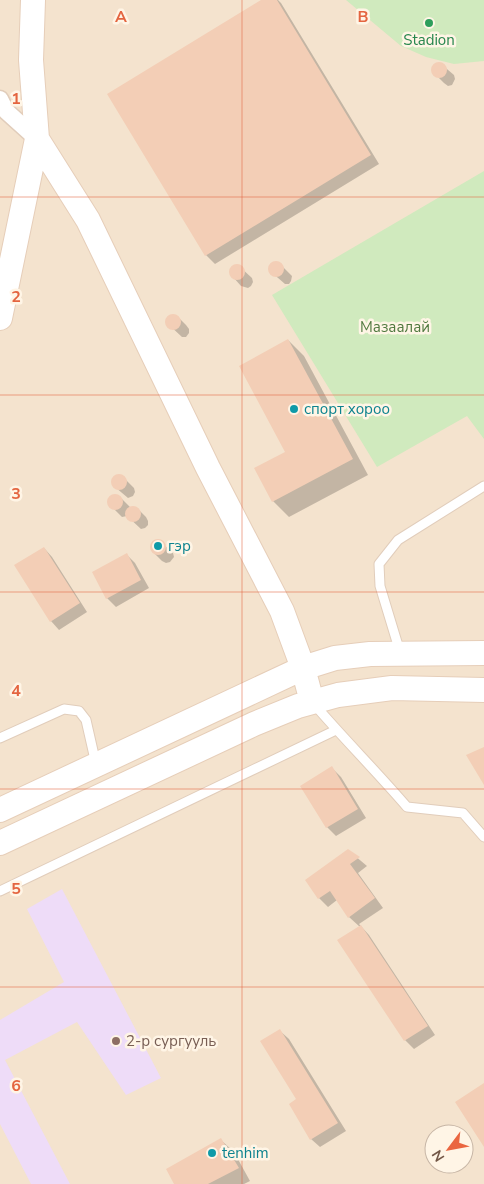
<svg xmlns="http://www.w3.org/2000/svg" width="484" height="1184" viewBox="0 0 484 1184" font-family="'Nunito Sans',sans-serif">
	<rect width="100%" height="100%" fill="#fdf1df"/>
	<!-- residential -->
	<path fill="#f4e3ce" fill-rule="evenodd" d="M0,0H484V1184H0ZM434,1134H464V1164H434Z"/>
	<!-- education -->
	<path fill="#eedcf8" d="M62,889L161,1078L126,1095L77,1022L5,1060L70,1184H31L0,1124V1020L64,982L27,909Z"/>
	<!-- green -->
	<path fill="#d0eabe" d="M346,0H484V61L454,64L426,57L401,46Z
		M484,171V439L467,416L377,467L272,295Z"/>
	<!-- shadow -->
	<path fill="#0003" d="M263,0H278L281,3L379,164L215,264L206,255Z
		M441,64L454,75L455,79L452,85L448,86L444,83L435,74L433,70L435,65Z
		M274,263L280,264L292,276L291,281L289,284H285L270,271V267Z
		M239,266L252,278L253,282L251,286L248,288L241,286L233,277L231,271L233,268Z
		M171,316L178,317L186,325L189,329V333L186,337H182L168,324L167,320Z
		M288,340L304,356L368,475L289,517L273,501L287,452Z
		M122,476L134,488L135,492L133,496L128,498L115,487L113,483L116,477Z
		M113,496L120,497L130,507L137,508L146,517L148,521V525L145,528L141,529L127,516L122,517L113,508L110,504L109,500Z
		M160,541L173,553L174,557L170,562L166,563L162,561L153,552L152,548L154,542Z
		M44,548L52,557L87,612L59,630L51,621Z
		M127,555L135,563L149,588L116,607L107,598Z
		M332,768L341,777L366,818L336,836L327,827Z
		M348,850L367,866L358,873L383,908L359,924L369,935L435,1035L414,1049L405,1040L360,927L349,917L337,900L328,907L319,898L307,880Z
		M280,1031L289,1039L346,1131L320,1147L311,1139L298,1100Z
		M221,1140L234,1152L250,1181L244,1184H175Z"/>
	<!-- building -->
	<path fill="#f3ceb6" d="M261,0H277L371,155L205,256L107,94Z
		M431 70a8 8 0 1 1 16 0a8 8 0 1 1-16 0Z
		M268 269a8 8 0 1 1 16 0a8 8 0 1 1-16 0Z
		M229 272a8 8 0 1 1 16 0a8 8 0 1 1-16 0Z
		M165 322a8 8 0 1 1 16 0a8 8 0 1 1-16 0Z
		M288,339L353,459L272,502L254,468L285,452L239,366Z
		M111 482a8 8 0 1 1 16 0a8 8 0 1 1-16 0Z
		M107 502a8 8 0 1 1 16 0a8 8 0 1 1-16 0Z
		M125 514a8 8 0 1 1 16 0a8 8 0 1 1-16 0Z
		M150 547a8 8 0 1 1 16 0a8 8 0 1 1-16 0Z
		M44,547L80,603L50,622L14,565Z
		M127,553L141,580L106,599L92,572Z
		M484,747V785L466,755Z
		M332,766L358,809L326,828L300,786Z
		M348,849L360,857L350,864L375,898L348,918L330,891L318,899L305,880Z
		M361,925L428,1026L404,1041L337,940Z
		M280,1029L338,1123L310,1140L289,1104L296,1099L260,1041Z
		M484,1083V1147L455,1102Z
		M221,1138L239,1168L208,1184H174L166,1169Z"/>
	<g fill="none" stroke-linecap="round" stroke-linejoin="round">
		<!-- lane casing -->
		<g stroke="#e1cdbb" stroke-width="11">
			<path id="lane" d="M400,652L380,586L379,564L398,540L484,486
				M314,704C344,739 377,772 407,807L463,813L484,837
				M0,738L64,709L79,711L86,720L96,764
				M0,891L336,730"/>
		</g>
		<!-- street casing -->
		<g stroke="#e1cdbb" stroke-width="19">
			<path id="street" d="M0,99L6,111L37,139"/>
		</g>
		<!-- secondary casing -->
		<g stroke="#e6ceb9" stroke-width="26">
			<path id="secondary" d="M33,0L31,60L37,139L88,220L208,468L282,611L303,668L312,702
				M0,318L37,139
				M0,810L303,668L335,658L370,654L484,653
				M0,843L254,724L298,706L338,695L392,688L484,690"/>
		</g>
		<!-- lane -->
		<use href="#lane" stroke="#fff" stroke-width="9"/>
		<!-- street -->
		<use href="#street" stroke="#fff" stroke-width="16"/>
		<!-- secondary -->
		<use href="#secondary" stroke="#fff" stroke-width="24"/>
	</g>
	<!-- grid -->
	<path fill="none" stroke="#e46540" stroke-width="1" stroke-opacity="0.55" d="M242,0V1184M0,197H484M0,395H484M0,592H484M0,789H484M0,987H484"/>
	<!-- markers -->
	<circle fill="#2e9e5b" stroke="#fff5e6" stroke-width="2" cx="429" cy="23" r="5"/>
	<g fill="#0f9aa8" stroke="#fff5e6" stroke-width="2">
		<circle cx="294" cy="409" r="5"/>
		<circle cx="158" cy="546" r="5"/>
		<circle cx="212" cy="1153" r="5"/>
	</g>
	<circle fill="#8d6e63" stroke="#fff5e6" stroke-width="2" cx="116" cy="1041" r="5"/>
	<g text-anchor="middle" dominant-baseline="central" stroke-width="5" stroke-linejoin="round" paint-order="stroke">
		<!-- leisure labels -->
		<g font-size="15" fill="#27864d" stroke="#fff5e6">
			<text x="429" y="40">Stadion</text>
		</g>
		<!-- park labels -->
		<g font-size="15" fill="#50793f" stroke="#fff5e6">
			<text x="395" y="327">Мазаалай</text>
		</g>
		<!-- culture labels -->
		<g font-size="15" fill="#0d838f" stroke="#fff5e6" text-anchor="start">
			<text x="304" y="409">спорт хороо</text>
			<text x="168" y="546">гэр</text>
			<text x="222" y="1153">tenhim</text>
		</g>
		<!-- education labels -->
		<g font-size="15" fill="#785e54" stroke="#fff5e6" text-anchor="start">
			<text x="126" y="1041">2-р сургууль</text>
		</g>
	</g>
	<g font-size="16" text-anchor="middle" font-weight="bold" fill="#e46540" stroke="#fff5e6" stroke-width="5" stroke-linejoin="round" paint-order="stroke">
		<text x="121" y="22">A</text>
		<text x="363" y="22">B</text>
		<text x="16" y="104">1</text>
		<text x="16" y="302">2</text>
		<text x="16" y="499">3</text>
		<text x="16" y="696">4</text>
		<text x="16" y="894">5</text>
		<text x="16" y="1091">6</text>
	</g>
	<!-- north arrow -->
	<g transform="translate(449 1149) rotate(238)"><circle r="24" fill="#fff5e6" stroke="#c7b6a6"/>
	<path d="M0-4L9 19L0 12L-9 19Z" fill="#ea6640"/>
	<text y="-8" font-size="14" font-weight="bold" text-anchor="middle" fill="#735747">N</text>
	</g>
</svg>
